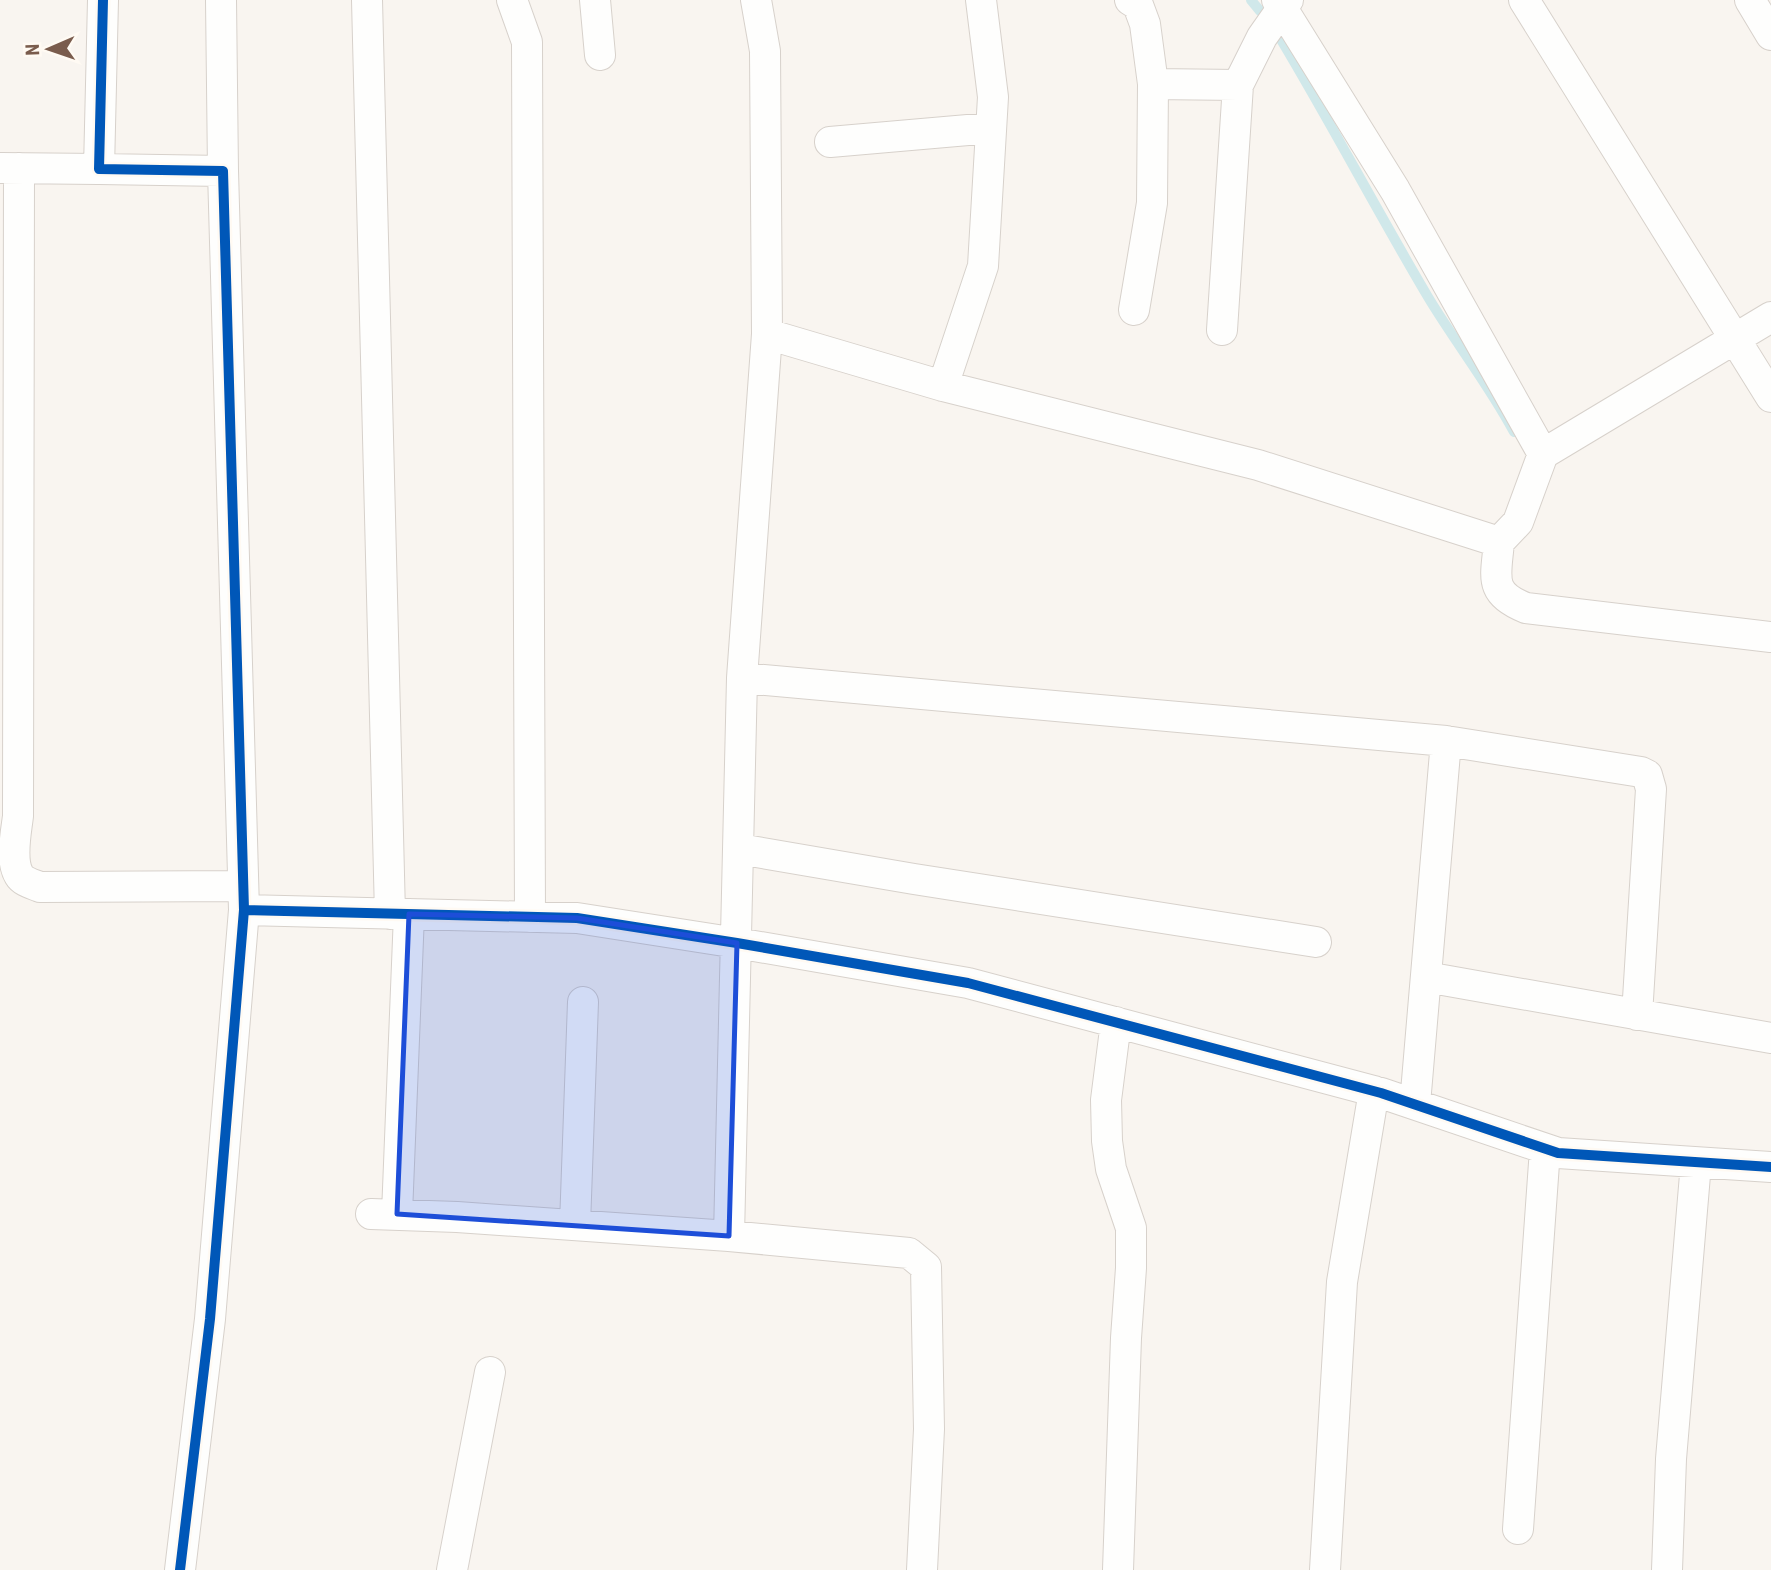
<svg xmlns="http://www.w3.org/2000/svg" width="1771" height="1570" viewBox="0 0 1771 1570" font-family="'Roboto Condensed',sans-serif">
	<rect width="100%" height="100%" fill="#f9f5f0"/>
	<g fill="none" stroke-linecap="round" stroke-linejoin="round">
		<!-- stream -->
		<path stroke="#d0e8ea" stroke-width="10" d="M1251,0L1260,11
			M1280,38C1331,123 1377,211 1428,297C1455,342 1489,385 1514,432"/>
		<!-- street casing -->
		<g stroke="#d7d1cb" stroke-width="32">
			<path id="street" d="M103,0L99,169L223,171L244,910L210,1319L180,1570
				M221,0L223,171
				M367,0L390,914
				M512,0L527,42L530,917
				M595,0L600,55
				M981,0L993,97L983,266L943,386L1258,465L1499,542L1518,522L1543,454L1771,317
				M1130,0L1138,5L1145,24L1153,84L1152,203L1134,310
				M1277,0L1395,190L1543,454
				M1524,0L1771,397
				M1750,0L1771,35
				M1153,84L1238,85
				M830,142L991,128
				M1,168L99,169
				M19,168L18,816C16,833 10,860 19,875C23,882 33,884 40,887L243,886
				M1222,330L1238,85L1262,37L1288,0
				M767,334L943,386
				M1499,542C1496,577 1488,593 1526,608L1771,637
				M742,678L1446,741L1641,772L1647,775L1651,789L1637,1015
				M739,849L914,879L1316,942
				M244,910L577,918L737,943L968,983L1381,1093L1558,1153L1771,1167
				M1426,977L1771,1038
				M1116,1022L1106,1100L1107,1141L1111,1169L1131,1228V1268L1126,1338L1118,1570
				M1415,1104L1446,741
				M371,1214L457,1217L729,1236L909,1253L926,1267L929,1429L922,1570
				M397,1214L409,914
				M575,1225L583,1002
				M729,1236L742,678L767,334L765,51L756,0
				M1518,1529L1545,1149
				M452,1570L490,1372
				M1325,1570L1342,1282L1374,1091
				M1667,1570L1671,1459L1696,1163"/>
		</g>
		<!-- street -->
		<use href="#street" stroke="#fefefd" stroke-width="30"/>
		<!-- cycleway casing -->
		<g stroke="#fffaf3" stroke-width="15">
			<path id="cycleway" d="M103,0L99,169L223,171L244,910L210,1319L180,1570
				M244,910L577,918L737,943L968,983L1381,1093L1558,1153L1771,1167"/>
		</g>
		<!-- cycleway -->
		<use href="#cycleway" stroke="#0057b8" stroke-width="10"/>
	</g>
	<!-- marked area -->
	<path fill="#1d4ed8" fill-opacity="0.2" stroke="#1d4ed8" stroke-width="5" stroke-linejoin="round" d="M409,914L577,918L737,943L729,1236L397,1214Z"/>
	<!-- north arrow -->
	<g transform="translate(49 49) rotate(268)" stroke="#fffaf3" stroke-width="5" paint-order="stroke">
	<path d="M0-5L12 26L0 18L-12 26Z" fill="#7a5c4d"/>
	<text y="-10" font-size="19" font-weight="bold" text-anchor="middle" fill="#7a5c4d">N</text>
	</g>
</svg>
